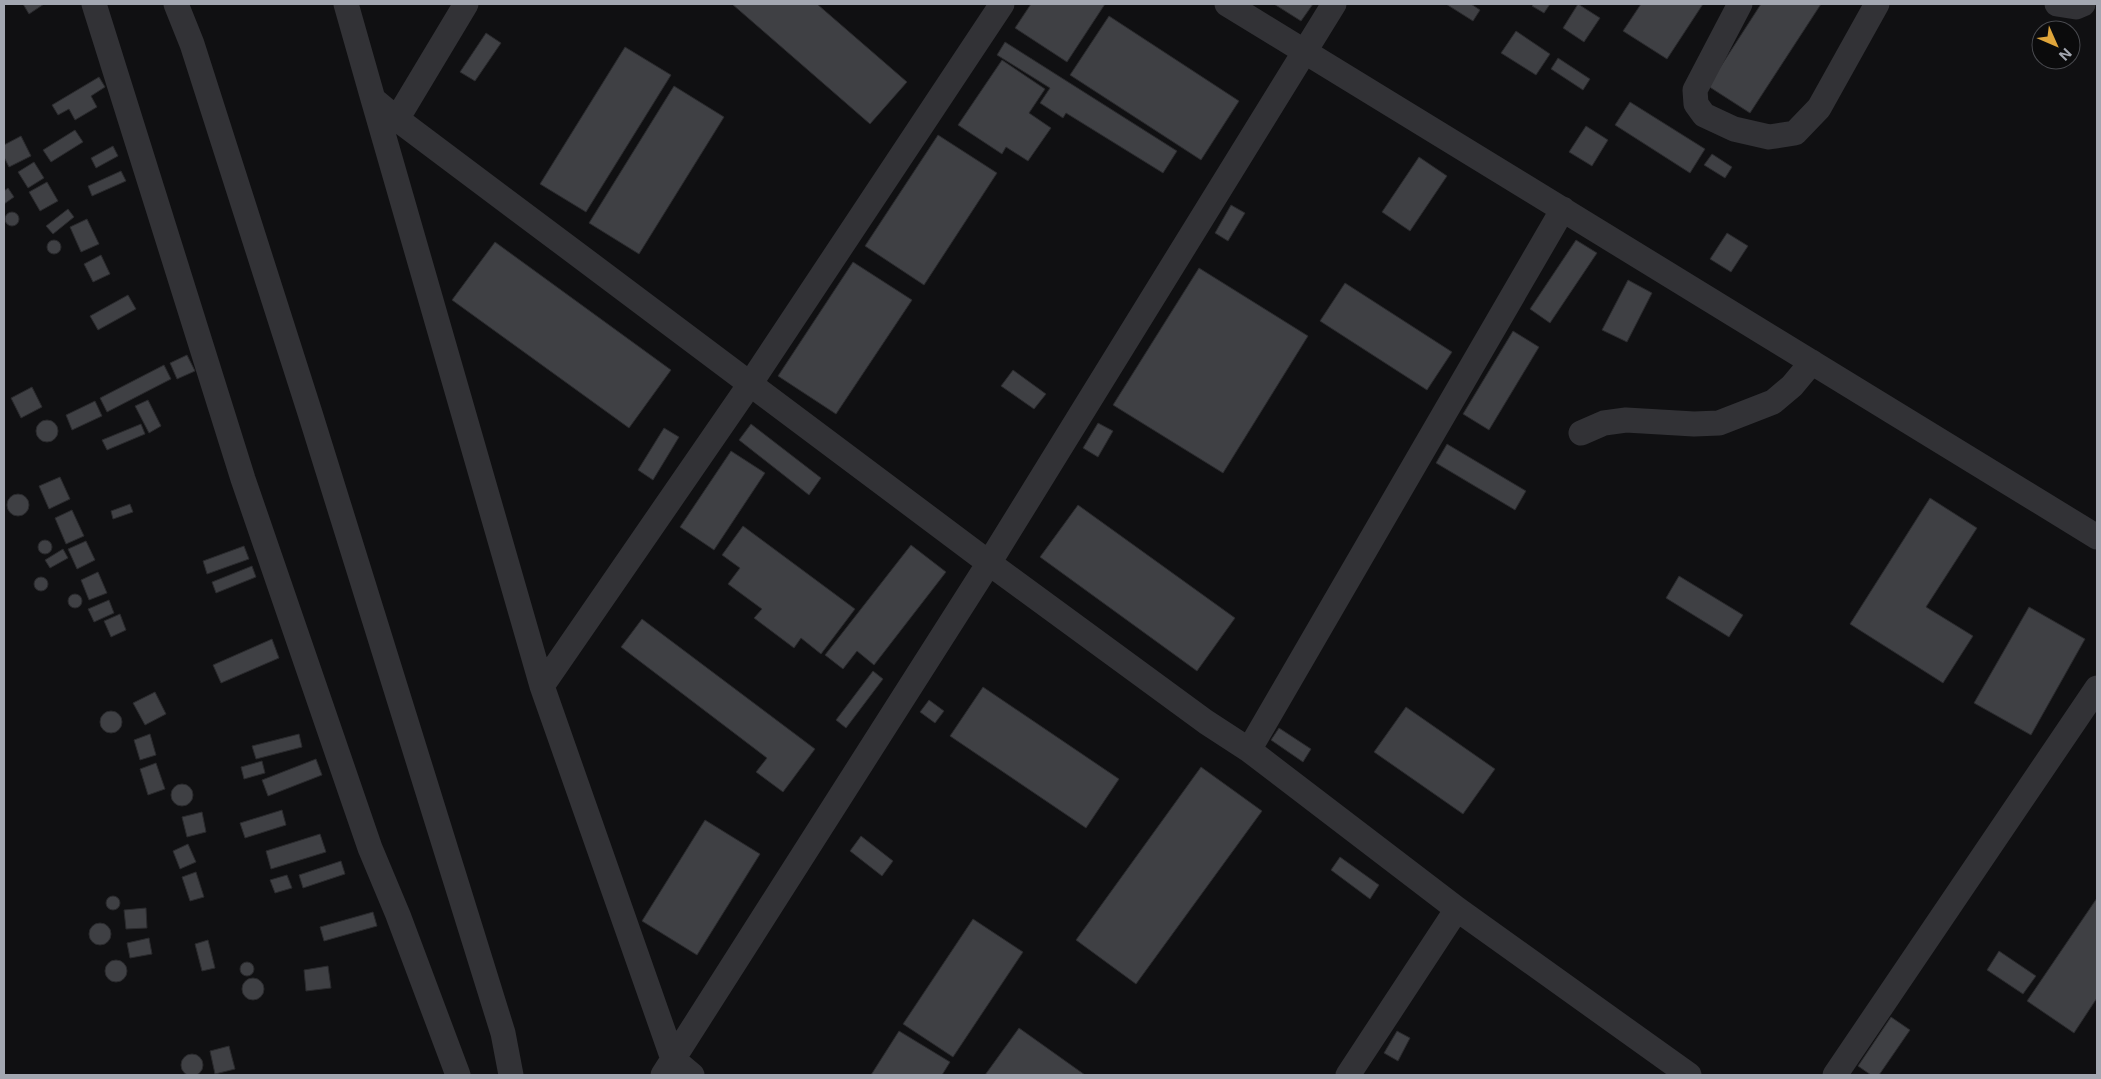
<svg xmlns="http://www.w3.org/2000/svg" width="2101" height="1079" viewBox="0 0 2101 1079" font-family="Inter,sans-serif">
	<rect width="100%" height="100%" fill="#101012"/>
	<!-- building -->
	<path fill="#3f4044" stroke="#2a2a2d" d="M23,4H44L29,14Z
		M732,4H817L907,82L870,124Z
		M1031,4H1105L1067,62L1015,28Z
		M1274,4H1313L1301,21Z
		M1446,4H1471L1480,10L1473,21Z
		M1534,4H1550L1544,13L1532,6Z
		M1578,4L1600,18L1584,42L1563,28Z
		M1641,4H1703L1667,59L1623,31Z
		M1761,4H1821L1750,113L1708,86Z
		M1109,16L1239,101L1201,160L1070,75Z
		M1516,31L1550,54L1536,75L1501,53Z
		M486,33L501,43L475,81L460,72Z
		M1005,42L1177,151L1163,173L1066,113L1063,118L1040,103L1050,88L997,55Z
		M625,47L671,75L586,212L540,184Z
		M1558,58L1590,79L1583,90L1551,69Z
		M1002,60L1045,89L1029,113L1051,128L1028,161L1006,147L1002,154L958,125Z
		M99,77L105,87L91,96L97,107L75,120L69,109L58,115L52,105Z
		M674,86L724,117L639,254L589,223Z
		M1630,102L1705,149L1690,173L1615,125Z
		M1586,126L1608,140L1592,166L1569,152Z
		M75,130L83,142L51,162L43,150Z
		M938,135L997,173L924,285L865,246Z
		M21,136L31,156L9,167L4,157V145Z
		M113,146L118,156L96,168L91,158Z
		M1712,154L1732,167L1725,178L1704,165Z
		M1419,157L1447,176L1410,231L1382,212Z
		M34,162L44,178L28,188L18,172Z
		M121,171L126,181L92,196L88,186Z
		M47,182L58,201L40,211L29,192Z
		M8,188L14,197L4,204V191Z
		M1231,205L1245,213L1228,241L1215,233Z
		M68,209L74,217L53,234L46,226Z
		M5 219a7 7 0 1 1 14 0a7 7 0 1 1-14 0Z
		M87,219L99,244L81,252L70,227Z
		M1727,233L1748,246L1731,272L1710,259Z
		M47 247a7 7 0 1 1 14 0a7 7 0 1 1-14 0Z
		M1576,240L1597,253L1550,323L1530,309Z
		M495,242L671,370L629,428L452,300Z
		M101,255L110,274L93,282L84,264Z
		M853,262L912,300L836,414L778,376Z
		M1199,268L1308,336L1223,473L1113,405Z
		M1628,280L1652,293L1627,342L1602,330Z
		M1345,283L1452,352L1427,390L1320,321Z
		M128,295L136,309L98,330L90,316Z
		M1513,331L1539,347L1489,430L1463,414Z
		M187,355L195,371L177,379L170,363Z
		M164,365L171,379L107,412L100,398Z
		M1013,370L1046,394L1034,409L1001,386Z
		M32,387L42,407L21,418L11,398Z
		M148,400L161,426L149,433L135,406Z
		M95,401L102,416L72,430L66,415Z
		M36 431a11 11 0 1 1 22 0a11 11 0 1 1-22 0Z
		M1098,423L1113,431L1098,457L1083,448Z
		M141,424L145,434L107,450L102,440Z
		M751,424L821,478L809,495L739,440Z
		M664,428L679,437L653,480L638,470Z
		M1447,444L1526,491L1515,510L1436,463Z
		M731,451L765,473L714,550L680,527Z
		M60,477L70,499L49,509L39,486Z
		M7 505a11 11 0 1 1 22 0a11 11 0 1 1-22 0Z
		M1930,498L1977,528L1926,607L1973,636L1943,683L1850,624Z
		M130,504L133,512L113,519L111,511Z
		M1078,505L1235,618L1197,671L1040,557Z
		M72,510L84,536L66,544L55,518Z
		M743,526L855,609L821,654L801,638L794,648L754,618L762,609L728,584L740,568L722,555Z
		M38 547a7 7 0 1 1 14 0a7 7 0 1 1-14 0Z
		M86,541L95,560L77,569L68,549Z
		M911,545L946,572L874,665L857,651L843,669L825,655Z
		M244,546L249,559L207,574L203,561Z
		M63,549L68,558L50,568L45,560Z
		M252,566L256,577L216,593L212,582Z
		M98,572L107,593L89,600L81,580Z
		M1679,576L1743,615L1729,637L1666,598Z
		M34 584a7 7 0 1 1 14 0a7 7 0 1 1-14 0Z
		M68 601a7 7 0 1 1 14 0a7 7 0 1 1-14 0Z
		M109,600L114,613L94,622L88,609Z
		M2029,607L2085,639L2031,735L1974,703Z
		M120,614L126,630L111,637L104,621Z
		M642,619L815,749L783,792L756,772L767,758L621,647Z
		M272,639L279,658L221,683L213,665Z
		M873,671L883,679L846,728L836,720Z
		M983,687L1119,779L1086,828L950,736Z
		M155,692L166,714L145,725L133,703Z
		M929,700L944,711L935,723L920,712Z
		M1406,707L1495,769L1463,814L1374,752Z
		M100 722a11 11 0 1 1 22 0a11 11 0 1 1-22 0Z
		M1279,728L1311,749L1303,762L1271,740Z
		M150,734L156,755L140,760L134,740Z
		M299,734L302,747L256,759L252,746Z
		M316,759L322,775L268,796L262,780Z
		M262,761L265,773L244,779L241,767Z
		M156,763L165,789L148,795L140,769Z
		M1201,767L1262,811L1136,984L1076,940Z
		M171 795a11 11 0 1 1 22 0a11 11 0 1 1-22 0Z
		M282,810L286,825L245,838L240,823Z
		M202,812L206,832L187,837L182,817Z
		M705,820L760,854L697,955L642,921Z
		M320,834L326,852L271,869L266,851Z
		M861,836L893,861L882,876L850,851Z
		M188,844L196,862L180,869L173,851Z
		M1340,857L1379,885L1370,899L1331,870Z
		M341,861L345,874L303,888L299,875Z
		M196,872L204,897L190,901L182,877Z
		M287,875L292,888L275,893L270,880Z
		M106 903a7 7 0 1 1 14 0a7 7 0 1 1-14 0Z
		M2097,898V998L2074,1033L2027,1001Z
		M146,908L147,928L126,929L124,910Z
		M373,912L377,926L324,941L320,927Z
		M973,919L1023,952L953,1057L903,1024Z
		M89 934a11 11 0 1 1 22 0a11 11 0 1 1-22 0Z
		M149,938L152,954L130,958L127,943Z
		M208,940L215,968L202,971L195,944Z
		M1999,951L2036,976L2023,994L1987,970Z
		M105 971a11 11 0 1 1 22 0a11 11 0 1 1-22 0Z
		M240 969a7 7 0 1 1 14 0a7 7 0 1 1-14 0Z
		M328,966L331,988L306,991L304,970Z
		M242 989a11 11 0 1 1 22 0a11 11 0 1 1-22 0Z
		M1891,1017L1910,1030L1879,1075H1871L1858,1066Z
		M1019,1028L1085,1075H985Z
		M899,1031L950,1062L942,1075H871Z
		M1397,1031L1410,1038L1398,1061L1384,1053Z
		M229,1046L235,1069L215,1074L210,1051Z
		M181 1065a11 11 0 1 1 22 0a11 11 0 1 1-22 0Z"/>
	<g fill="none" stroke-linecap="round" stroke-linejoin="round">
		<!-- minor -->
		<path stroke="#323236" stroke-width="25" d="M94,4L243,479L370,848L398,915L458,1075
			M176,4L192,44L310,413L503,1033L511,1075
			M346,4L373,99L397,119L989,563L1206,722L1249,750L1457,909L1689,1075
			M1227,4L2097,537
			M1740,4L1695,90L1696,104L1704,115L1734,129L1769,137L1795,133L1819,108L1877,4
			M2057,4L2076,7L2083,4
			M373,99L542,686L673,1059L692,1075
			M397,119L466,4
			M1581,433L1604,423L1626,420L1694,424L1719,423L1773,402L1792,386L1812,362
			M542,686L750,384L1002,4
			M1249,750L1563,209
			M663,1075L989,563L1334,4
			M1348,1075L1457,909
			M1835,1075L2097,688"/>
	</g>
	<!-- border -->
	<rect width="2101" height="1079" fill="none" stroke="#a3a7b1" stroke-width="10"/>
	<!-- north arrow -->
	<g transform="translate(2056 45) rotate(135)"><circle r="24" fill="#0b0b0c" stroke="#48494e"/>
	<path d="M0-4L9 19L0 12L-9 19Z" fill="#dfa53b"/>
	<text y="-8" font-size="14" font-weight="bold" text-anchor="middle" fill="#a3a7b1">N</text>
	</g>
</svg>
